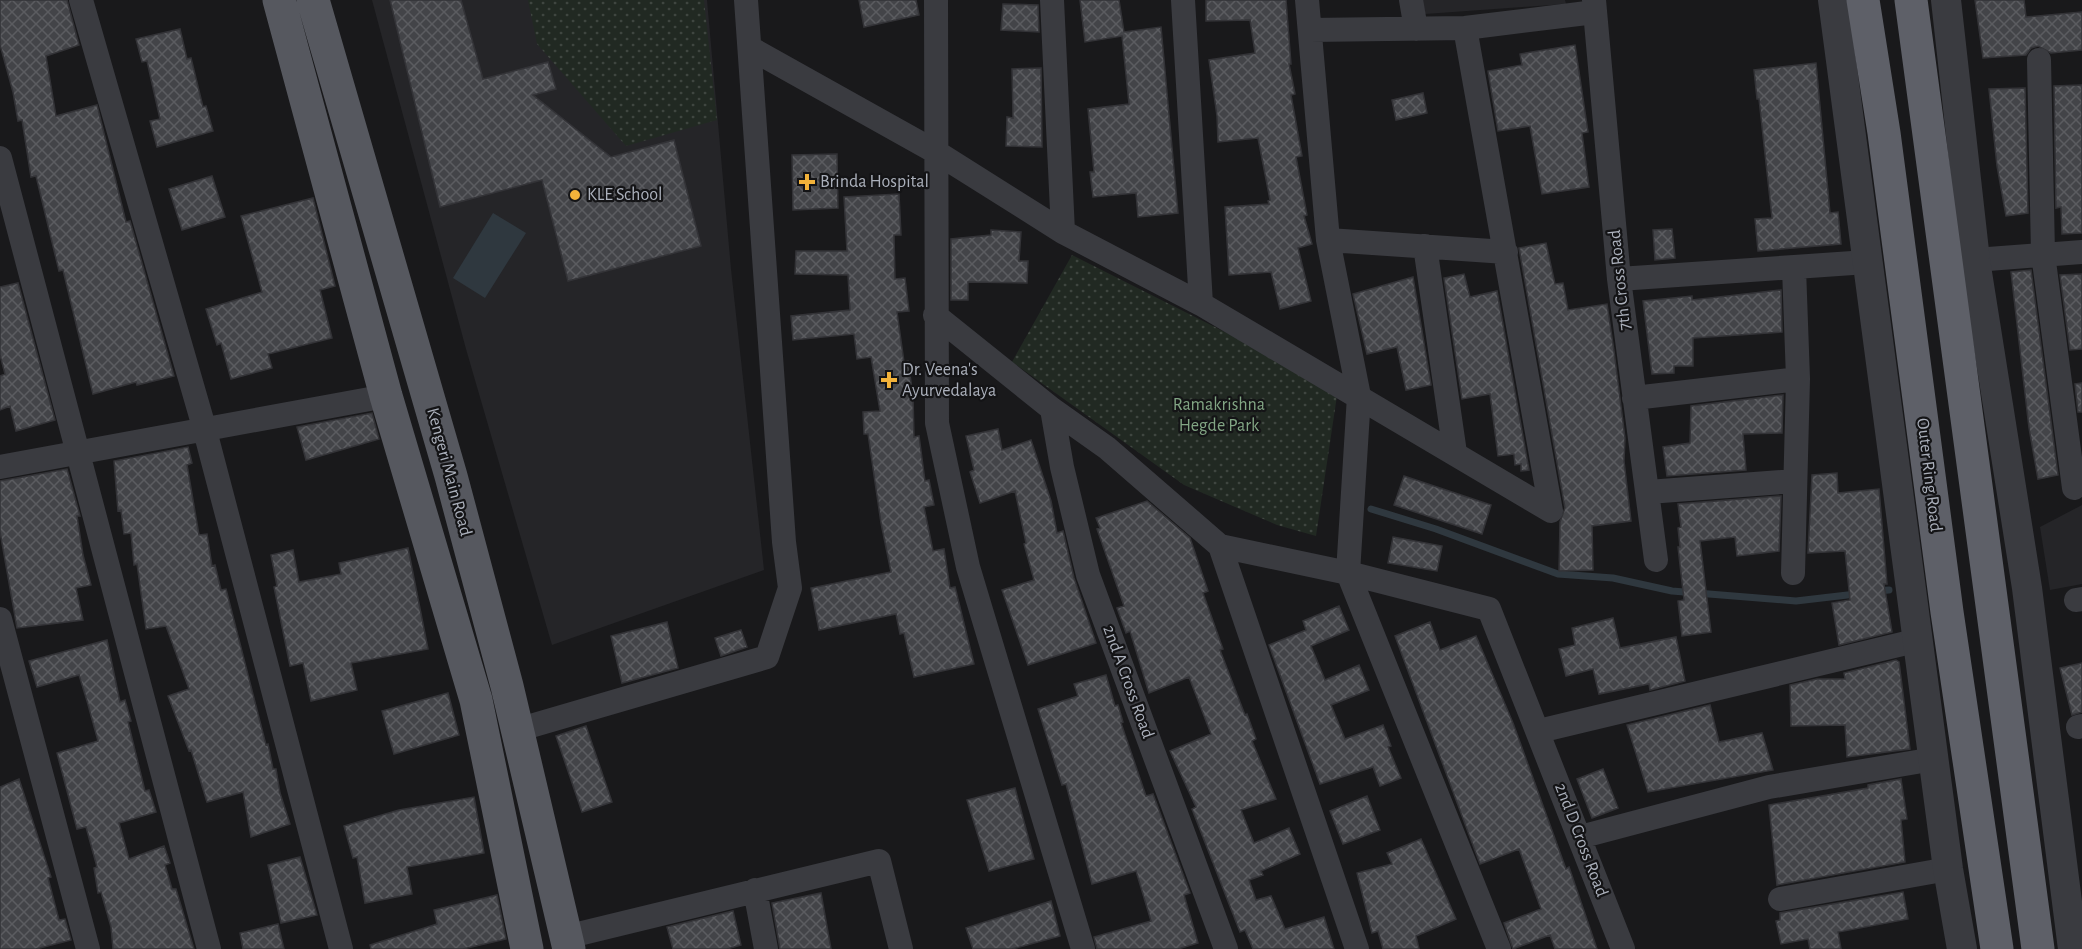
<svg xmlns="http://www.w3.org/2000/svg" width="2082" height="949" viewBox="0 0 2082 949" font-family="'Alegreya Sans',sans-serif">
	<defs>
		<pattern id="park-dots" width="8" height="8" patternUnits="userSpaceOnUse" patternTransform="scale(1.5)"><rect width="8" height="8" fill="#212922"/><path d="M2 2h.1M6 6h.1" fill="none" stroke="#3f4640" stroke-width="1.8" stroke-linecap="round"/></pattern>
		<pattern id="building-cross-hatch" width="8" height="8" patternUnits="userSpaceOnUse" patternTransform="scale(1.5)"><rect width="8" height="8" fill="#434448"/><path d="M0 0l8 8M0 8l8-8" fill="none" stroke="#5b5c60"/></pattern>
	</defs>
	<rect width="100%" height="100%" fill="#19191b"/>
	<!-- built -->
	<path fill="#252528" d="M372,0H707L731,269L764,570L552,645L466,349Z
		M1422,0H1565L1566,4L1425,14Z
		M2082,505V584L2050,590L2040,527Z"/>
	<!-- park -->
	<path fill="url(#park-dots)" d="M528,0H704L717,120L626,146L537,44Z
		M1072,255L1338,389L1316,536L1277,525L1184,485L1012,362Z"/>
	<!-- water -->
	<path fill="#2f383f" d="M493,213L526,233L485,298L453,278Z"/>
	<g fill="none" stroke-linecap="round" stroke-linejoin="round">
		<!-- stream -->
		<path stroke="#2f383f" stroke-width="7" d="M1371,509L1436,529L1558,574L1613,578L1672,591L1796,601L1856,594
			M1876,591L1889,590"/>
	</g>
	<!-- building -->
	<path fill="url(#building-cross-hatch)" stroke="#333337" stroke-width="1.5" d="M0,0H67L79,45L46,56L56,116L97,105L126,222L130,221L174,376L137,385L136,382L93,394L63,270L59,271L36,176L31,177L22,120L18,121L13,92L0,45Z
		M390,0H461L483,79L548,62L556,89L533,95L611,157L674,140L701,246L568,281L542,180L440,207Z
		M859,0H916L919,15L864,27Z
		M1080,0H1119L1124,32L1161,27L1178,213L1138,217L1136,193L1093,197L1090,172H1094L1088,109L1129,104L1122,36L1085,42Z
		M1206,0H1286L1291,64H1289L1295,94L1291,95L1302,156L1296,157L1307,215L1304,216L1312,244L1298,248L1311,301L1280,309L1271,272L1229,275L1225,207L1269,204L1268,201L1270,200L1258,138L1218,142L1217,116L1209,60L1255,53L1250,20L1206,21Z
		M1975,0H2024L2026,17L2082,12V50L2051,53L2038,46L2031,48L2026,55L1983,58Z
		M1003,4L1038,5L1039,32L1001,30Z
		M180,29L187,59L191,58L203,107L206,106L213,131L157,147L150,121L160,119L147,61L142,62L136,39Z
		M1575,45L1588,132L1582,133L1589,187L1542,194L1530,126L1498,131L1488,71L1522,65L1520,54Z
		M1816,63L1830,213L1838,212L1841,244L1758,251L1755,219L1772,218L1759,99H1757L1754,70Z
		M1041,68L1042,147L1006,146L1007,117L1013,118L1012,69Z
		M2082,85V233L2062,234L2061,207L2056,208L2054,86Z
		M2025,88L2028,213L2006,216L1997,166L1989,89Z
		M1423,93L1427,113L1396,120L1392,100Z
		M837,154L838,208L793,210L792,155Z
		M212,176L225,217L182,230L169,189Z
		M899,194L901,235H894L895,279L905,278L909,311L897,312L904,362L908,361L913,396L914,437L919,436L925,481L929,480L934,505L924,507L933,551L944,549L950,588L955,587L974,664L914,677L904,633L900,634L896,614L819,630L811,588L891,572L881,523L868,434H864L863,412L880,411L871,357L857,359L854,334L793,340L791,316L850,310L848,275L795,274L796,251H847L844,197Z
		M313,198L335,286L320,290L332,338L268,354L272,368L231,379L221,343L217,345L206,309L262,292L241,216Z
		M1672,229L1675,258L1655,260L1653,230Z
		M991,230L1021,232L1019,261H1028L1027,283L968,282V300H951V239L991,235Z
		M1546,243L1555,284L1563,283L1568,310L1607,304L1614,351L1625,438L1624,461L1631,521L1592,526L1593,570L1559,571L1560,522L1565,508L1519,248Z
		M2031,270L2058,475L2038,479L2029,428L2011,272Z
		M1464,274L1470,297L1497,291L1529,470L1521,471V464L1515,465L1514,454L1498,456L1490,394L1462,399L1444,278Z
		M2082,274V349L2070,350L2060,275Z
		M1413,277L1431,385L1406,390L1397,347L1367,354L1353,294Z
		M18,283L55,420L16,431L10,406L0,410V376L5,374L0,355V287Z
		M1781,290L1782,332L1693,338V366H1674V373L1652,374L1643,301L1692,296V300Z
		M2082,383V412H2078L2075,384Z
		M1783,395L1782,433L1743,434L1746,470L1667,476L1663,447L1690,443L1691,406Z
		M372,413L379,439L306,460L297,427Z
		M998,429L1002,450L1031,440L1051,501L1057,533L1063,531L1074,578L1096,643L1028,665L1002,590L1034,580L1024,544L1026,543L1015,491L980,503L970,472L974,470L966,436Z
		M188,447L192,463L187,465L199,535L207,534L212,566L215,565L221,590L226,589L266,745L268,744L273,769H276L280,793L290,824L251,837L243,792L207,802L191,750L189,751L168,696L189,689L166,626L146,629L137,564L134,565L131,533L124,534L121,510L118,511L114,461Z
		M67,469L80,516H77L83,555L91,585L76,588L83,620L17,628L0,532V481Z
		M1837,473L1838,493L1879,489L1887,584H1884L1892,632L1839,645L1832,603L1850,600L1845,551L1808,553L1812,475Z
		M1404,476L1491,505L1482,534L1394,505Z
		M1781,496L1779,551L1737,556L1735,537L1700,541L1711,632L1682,636L1678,601L1684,600L1678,547H1680L1678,528L1681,527L1678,504Z
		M1147,501L1190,538L1208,591L1203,593L1223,649L1220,650L1245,715L1247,714L1256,739L1252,741L1276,799L1241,810L1254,843L1289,828L1300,854L1261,871L1263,875L1249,880L1256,900L1271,896L1285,929L1324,917L1334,949H1253L1245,930L1240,932L1192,809L1196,807L1170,751L1211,734L1189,677L1149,693L1130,631L1126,633L1117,608L1124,606L1097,529L1100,528L1096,518Z
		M1393,537L1442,546L1437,571L1388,563Z
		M408,548L428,649L351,663L357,690L311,701L303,663L290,666L274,587L277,586L271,555L293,550L299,582L341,574L339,563Z
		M1339,606L1349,630L1311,646L1325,680L1359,665L1369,690L1331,705L1345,739L1383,725L1391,746L1388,747L1401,778L1380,786L1373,767L1320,784L1269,645L1306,630L1303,621Z
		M1613,618L1620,648L1676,637L1685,681L1650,690L1649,684L1599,694L1593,669L1566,676L1559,649L1575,645L1572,628Z
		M667,622L678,668L622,683L611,636Z
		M1430,622L1440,650L1476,636L1513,723L1566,869L1569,867L1597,949H1555L1550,935L1513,949L1504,923L1541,909L1519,849L1480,864L1471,840L1395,636Z
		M741,630L747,647L721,656L715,638Z
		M107,640L120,702L125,700L131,721L128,722L145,791L149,790L156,812L119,823L129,859L164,846L170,863L165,865L172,889H176L194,949H113L111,927L101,892L98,893L94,868L97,867L86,827L77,829L57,753L98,741L87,701L79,675L37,687L29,661Z
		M1896,660L1899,662L1910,749L1847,757L1845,725L1791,726L1790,685L1817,679H1845L1844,673Z
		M2082,663V712L2072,715L2060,668Z
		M1106,675L1115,706L1118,705L1123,722L1121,723L1146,796L1153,794L1190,893L1184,895L1198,943L1178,949H1097L1094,937L1151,921L1136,871L1092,884L1066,784L1062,785L1038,709L1078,696L1074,684Z
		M448,693L459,735L394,754L382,711Z
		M1710,705L1719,742L1762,733L1773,770L1648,792L1627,725Z
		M586,726L612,802L582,812L556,736Z
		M1603,769L1618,808L1592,818L1577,779Z
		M19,779L51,877L48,878L59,920L65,919L71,940L36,949H0V787Z
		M1901,779L1907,819L1901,820L1905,862L1777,885L1769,805L1868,788V785Z
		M1015,788L1034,859L989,871L967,800Z
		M1367,796L1380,830L1343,844L1330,811Z
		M474,797L484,853L407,867L412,894L365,903L357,857L353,858L344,826L399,810Z
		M1421,839L1456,919L1416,936L1419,949H1383L1378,931L1372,933L1357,873L1392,864L1387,853Z
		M300,857L317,915L281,923L268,865Z
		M1903,892L1908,919L1838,932L1841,949H1810L1808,939L1781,944L1776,921L1780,920V913Z
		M821,893L831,949H780L772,903Z
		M497,895L506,939L463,949H371L370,945L437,924L434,910Z
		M1051,901L1060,936L1012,949H973L966,928Z
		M733,911L741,945L727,949H673L667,927Z
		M278,924L284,949H243L240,933Z"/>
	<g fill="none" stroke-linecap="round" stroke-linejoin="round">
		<!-- minor -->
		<path stroke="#3a3b40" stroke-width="24" d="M81,0L204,427L341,949
			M936,0L937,423L968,567L1083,949
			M1052,0L1063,232
			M1183,0L1201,304
			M1307,0L1328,240L1359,396L1348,573L1499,949
			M1411,0L1416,29
			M1594,0L1619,279L1656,560
			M1465,28L1551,511
			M1310,30L1465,28L1595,12
			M750,48L936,152L1063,232L1201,304L1551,511
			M2039,60L2043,254L2074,488
			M0,158L209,949
			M1328,240L1506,252
			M1425,246L1455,453
			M1975,260L2082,252
			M1619,279L1867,262
			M935,315L1052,409L1107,448L1220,546L1348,573L1489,609L1623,949
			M1634,398L1798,379L1794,268
			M1052,409L1062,467L1088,575L1226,949
			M0,467L386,396
			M1648,492L1795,481
			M1220,546L1357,949
			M1793,573L1798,379
			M2076,600L2082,599
			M0,619L88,949
			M2078,727L2082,726
			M517,730L767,657L790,588L784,542L746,0
			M1539,731L1919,640
			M1580,837L1769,787L1934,759
			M755,890L766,949
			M1780,899L1948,869
			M566,937L879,861L901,949"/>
		<!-- tertiary -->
		<path stroke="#3a3b40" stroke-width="30" d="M1833,0L1948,869L1962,949
			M1946,0L1975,260L2027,588L2073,949"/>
		<!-- primary -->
		<path stroke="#56585f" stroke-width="33" d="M279,0L386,396L476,700L527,949
			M313,0L451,476L507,686L569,949"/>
		<!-- trunk -->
		<path stroke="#5e6068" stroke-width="33" d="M1863,0L1884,133L1947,612L1997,949
			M1911,0L2038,949"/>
	</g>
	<!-- markers -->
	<g fill="#f2b23a" stroke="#141416" stroke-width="2">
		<path d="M804 173h6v6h6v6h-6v6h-6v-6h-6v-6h6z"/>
		<circle cx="575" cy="195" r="6"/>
		<path d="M886 371h6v6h6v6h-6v6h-6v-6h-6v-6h6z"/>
	</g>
	<g text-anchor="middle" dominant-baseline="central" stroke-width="4.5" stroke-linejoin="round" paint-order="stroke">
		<!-- poi labels -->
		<g font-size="18" fill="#abb0bb" stroke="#141416" text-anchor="start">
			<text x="820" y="182">Brinda Hospital</text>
			<text x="587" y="195">KLE School</text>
			<text x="902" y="370">Dr. Veena's<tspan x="902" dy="21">Ayurvedalaya</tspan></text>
		</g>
		<!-- street labels -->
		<g font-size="18" fill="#abb0bb" stroke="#141416">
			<text transform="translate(1620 280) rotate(-96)">7th Cross Road</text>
			<text transform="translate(449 472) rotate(75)">Kengeri Main Road</text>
			<text transform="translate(1929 475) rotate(83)">Outer Ring Road</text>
			<text transform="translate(1128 682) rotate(70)">2nd A Cross Road</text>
			<text transform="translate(1581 840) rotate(69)">2nd D Cross Road</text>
		</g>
		<!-- park labels -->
		<g font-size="18" fill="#82a584" stroke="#141416">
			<text x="1219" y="405">Ramakrishna<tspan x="1219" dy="21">Hegde Park</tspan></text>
		</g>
	</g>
</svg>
